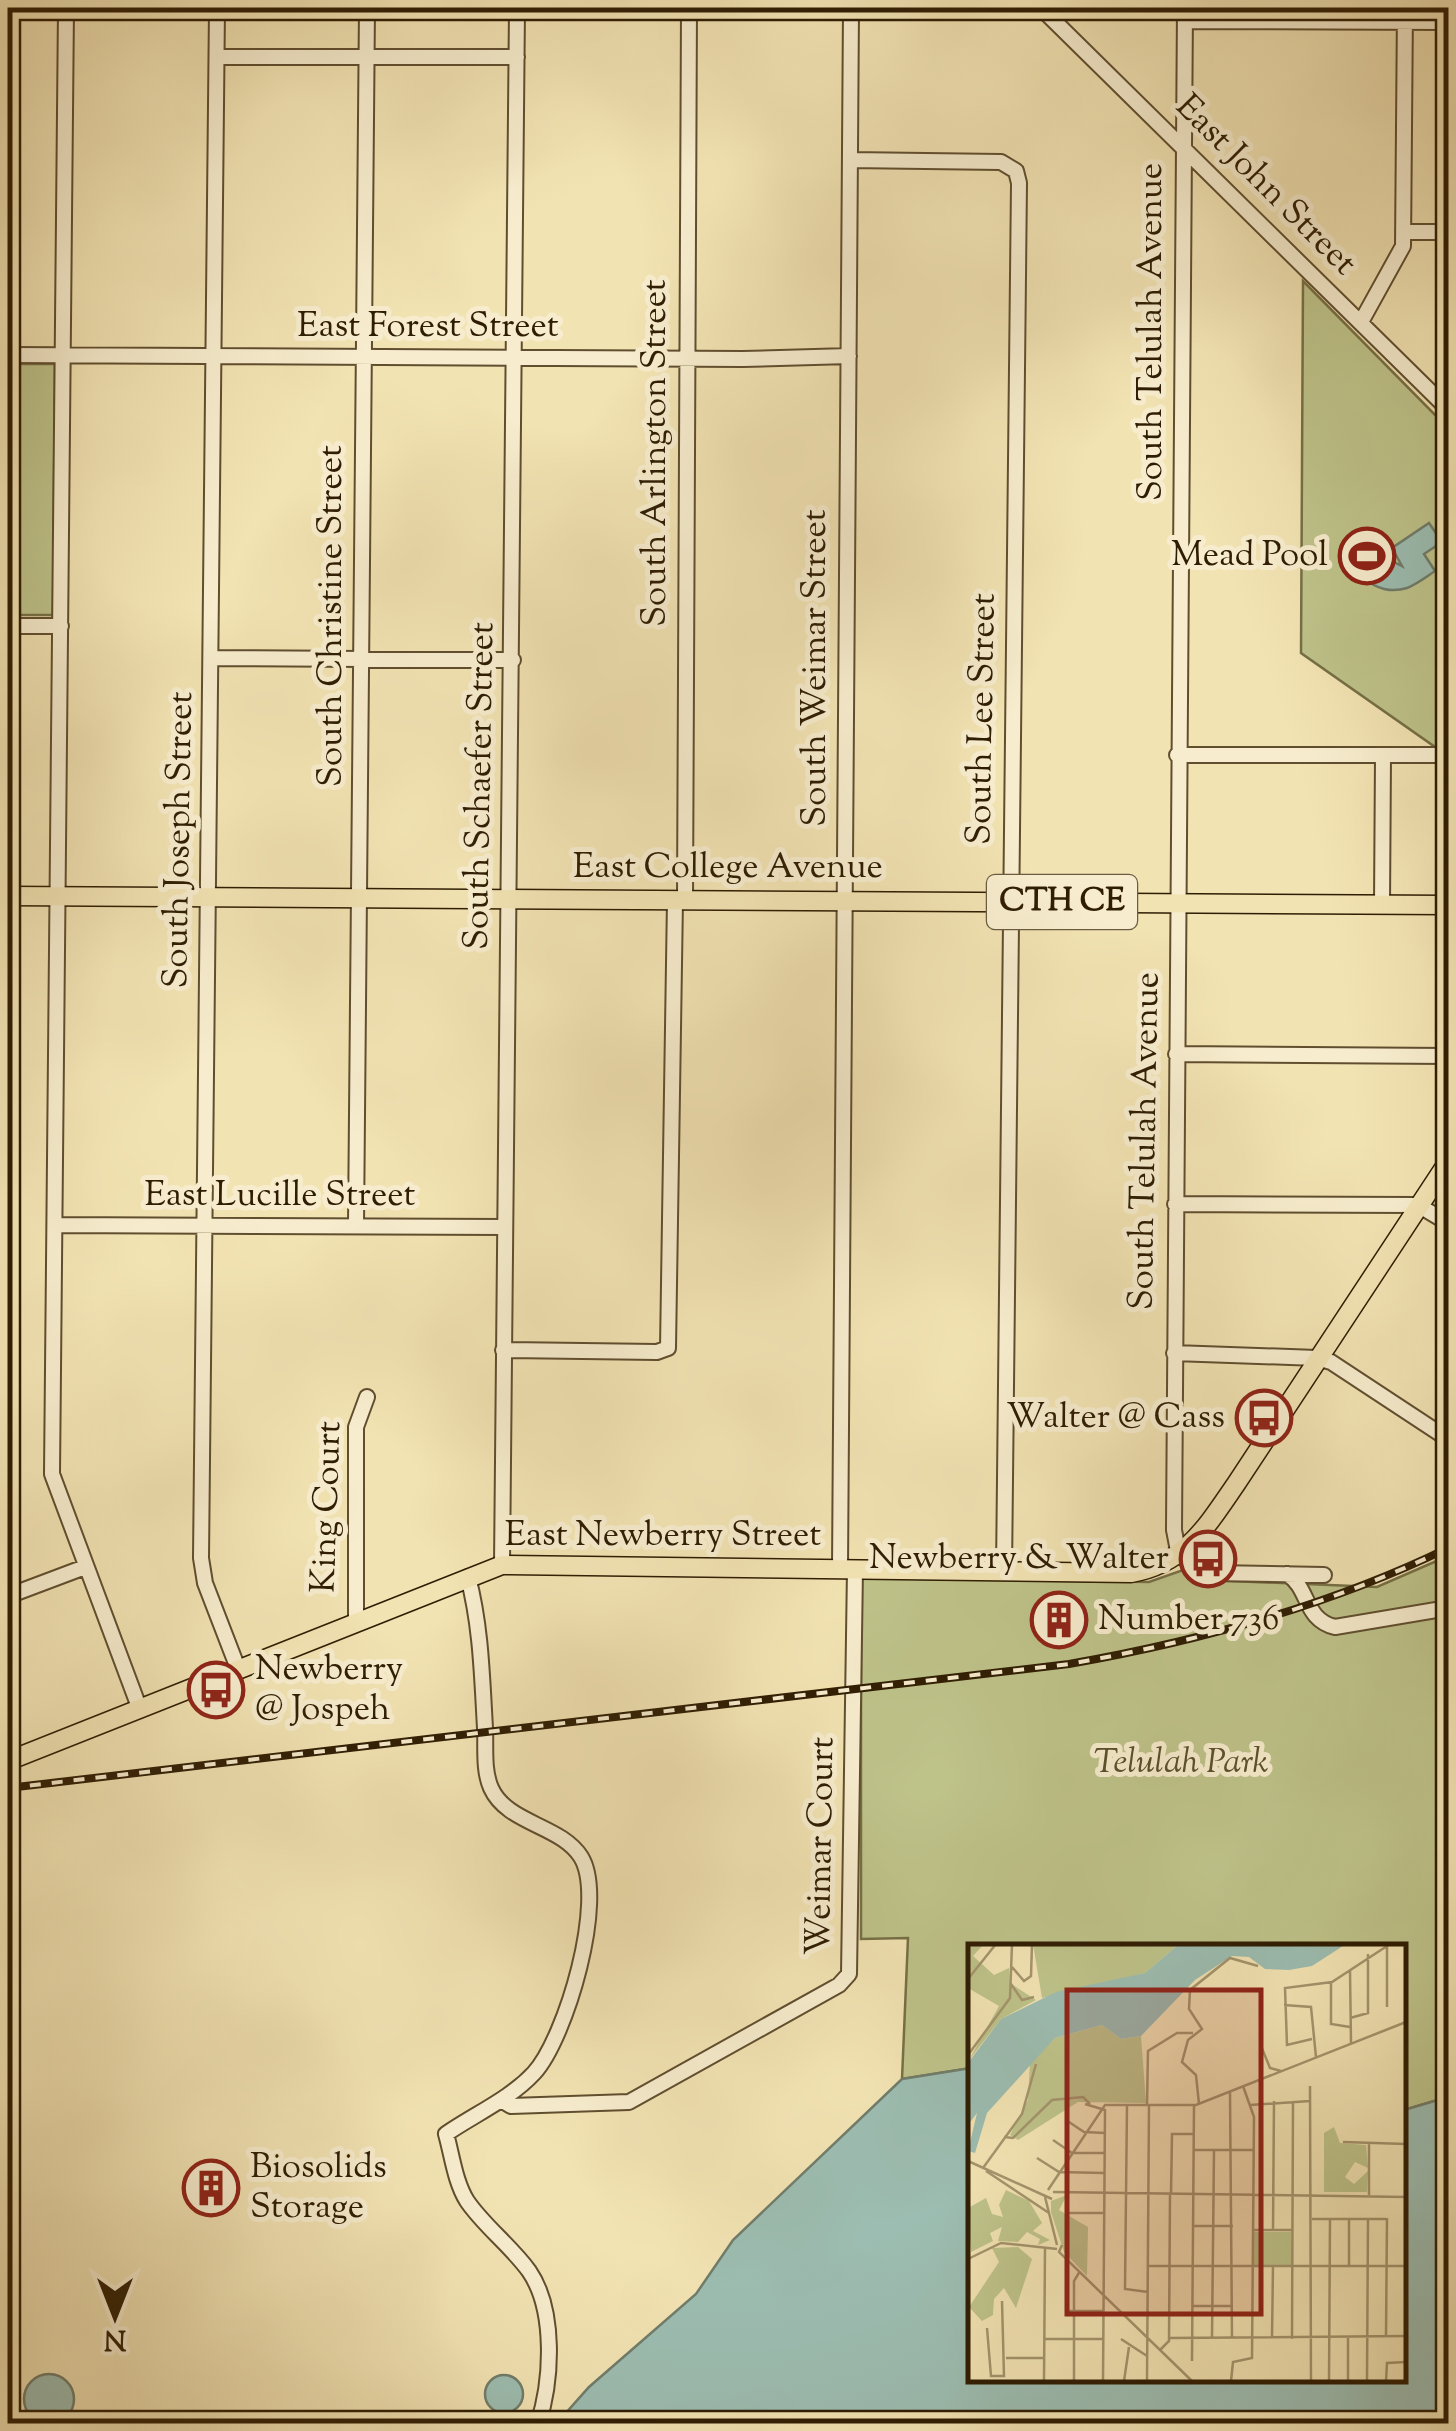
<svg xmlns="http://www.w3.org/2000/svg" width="1456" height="2431" viewBox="0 0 1456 2431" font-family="'Sorts Mill Goudy',serif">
	<rect width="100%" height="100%" fill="#f2e3b3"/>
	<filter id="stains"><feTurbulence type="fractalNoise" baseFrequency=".002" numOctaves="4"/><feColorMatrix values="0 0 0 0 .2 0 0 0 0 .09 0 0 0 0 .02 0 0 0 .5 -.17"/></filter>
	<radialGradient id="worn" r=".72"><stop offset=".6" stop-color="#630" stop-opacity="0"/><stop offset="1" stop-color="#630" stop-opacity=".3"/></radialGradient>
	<!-- green -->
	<path fill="#bec38a" stroke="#767046" stroke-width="2.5" d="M1303,281L1448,428V756L1301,653Z
		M8,364H55L53,615H8Z
		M1448,1556V2097L1404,2110V1946H971V2068L902,2079L908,1938L861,1939V1578L1149,1582L1183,1570L1206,1580L1377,1587Z"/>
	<!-- water -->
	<path fill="#9cbdb1" stroke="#707d6b" stroke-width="2.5" d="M1429,523L1442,542L1424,554L1435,571C1426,577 1417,584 1407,588C1375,598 1346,570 1353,539L1366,546V537L1380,536L1378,554L1402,566L1392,548Z
		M971,2068V2378H1404V2110L1448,2097V2423H557L589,2387L696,2294L733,2240L902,2079Z
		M24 2399a25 25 0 1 1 50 0a25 25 0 1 1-50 0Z
		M485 2394a19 19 0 1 1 38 0a19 19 0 1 1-38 0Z"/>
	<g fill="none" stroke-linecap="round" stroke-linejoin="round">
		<!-- minor casing -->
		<g stroke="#604e2f" stroke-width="18">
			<path id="minor" d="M66,8L52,1474L139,1707
				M217,8L201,1558L205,1583L237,1666
				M1041,8L1448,409
				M1185,8L1174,1530L1179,1556L1214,1573L1324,1575
				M1185,21L1444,22
				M217,57H517
				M850,160L1001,162L1016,171L1019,183L1004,1571
				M1404,232H1448
				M1361,322L1403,246L1405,8
				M8,355L743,359L849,356
				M8,626H61
				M212,658L513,660
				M1177,755H1448
				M685,900L689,8
				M1382,906L1383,756
				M1176,1054L1448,1056
				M1175,1204L1418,1205L1448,1223
				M55,1225L505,1227
				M356,1225L367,8
				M503,1350L657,1352L668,1348L675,900
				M1174,1353L1317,1358L1331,1362L1448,1439
				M502,1565L517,8
				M840,1569L851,8
				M1287,1574C1310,1588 1303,1619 1335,1627L1448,1608
				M468,1577C481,1626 482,1677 485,1728C486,1747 483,1770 491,1788C507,1824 561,1825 581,1857C607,1899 566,2038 534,2073C510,2099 475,2114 446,2134C452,2155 455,2182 467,2201C484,2226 511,2246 529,2271C556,2310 552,2381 538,2424
				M8,1596L85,1567
				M356,1620V1427L367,1397
				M501,2100L511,2106L629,2102L839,1985L849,1974L855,1569"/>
		</g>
		<!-- major casing -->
		<g stroke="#2f1d03" stroke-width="21">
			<path id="major" d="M8,896L1448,905
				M8,1761L502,1565L1131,1573C1185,1564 1207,1526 1236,1484L1448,1162"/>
		</g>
		<!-- minor -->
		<use href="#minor" stroke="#f7edce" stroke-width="14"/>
		<!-- major -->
		<use href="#major" stroke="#f2e3b3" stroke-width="18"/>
		<!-- rail casing -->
		<g stroke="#2f1d03" stroke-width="8">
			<path id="rail" d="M1035,1620H1082
				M8,1788L1069,1664C1200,1641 1329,1606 1448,1548"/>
		</g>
		<!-- rail -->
		<use href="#rail" stroke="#f7edce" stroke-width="4" stroke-dasharray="11" stroke-linecap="butt"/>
	</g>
	<!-- icons -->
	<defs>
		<g id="stadium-ring" transform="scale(2.875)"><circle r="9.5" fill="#f7edce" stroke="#8f2418" stroke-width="1.5"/><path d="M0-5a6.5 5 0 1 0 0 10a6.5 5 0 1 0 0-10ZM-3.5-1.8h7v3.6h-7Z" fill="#8f2418"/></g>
		<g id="bus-ring" transform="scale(2.875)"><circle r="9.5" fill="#f7edce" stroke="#8f2418" stroke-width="1.5"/><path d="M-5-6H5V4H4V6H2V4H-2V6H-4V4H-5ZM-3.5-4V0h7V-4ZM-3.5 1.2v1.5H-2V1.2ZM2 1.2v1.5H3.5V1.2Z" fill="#8f2418"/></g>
		<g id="building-ring" transform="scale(2.875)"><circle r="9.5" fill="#f7edce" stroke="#8f2418" stroke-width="1.5"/><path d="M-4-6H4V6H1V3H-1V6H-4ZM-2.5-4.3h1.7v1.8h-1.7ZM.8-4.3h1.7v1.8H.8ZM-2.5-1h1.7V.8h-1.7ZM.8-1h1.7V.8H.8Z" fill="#8f2418"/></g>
	</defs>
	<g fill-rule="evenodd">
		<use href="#stadium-ring" x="1367" y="556"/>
		<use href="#bus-ring" x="1264" y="1418"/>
		<use href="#bus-ring" x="1208" y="1559"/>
		<use href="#building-ring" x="1059" y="1620"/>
		<use href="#bus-ring" x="216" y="1690"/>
		<use href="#building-ring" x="211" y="2188"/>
	</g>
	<g text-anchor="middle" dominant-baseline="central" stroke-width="10" stroke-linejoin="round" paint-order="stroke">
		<!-- shield labels -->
		<rect fill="#f7edce" stroke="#6b5b40" stroke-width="2.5" x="987" y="875" width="150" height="54" rx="8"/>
		<g font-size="32" font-weight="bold" fill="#2f1d03">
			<text x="1062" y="902">CTH CE</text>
		</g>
		<!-- street labels -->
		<g font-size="35" fill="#2f1d03" stroke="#f7edce">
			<text transform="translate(1265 186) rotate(45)">East John Street</text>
			<text x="428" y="327">East Forest Street</text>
			<text transform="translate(1152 332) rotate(-90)">South Telulah Avenue</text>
			<text transform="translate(656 453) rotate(-90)">South Arlington Street</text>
			<text transform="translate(332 616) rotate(-90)">South Christine Street</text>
			<text transform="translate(816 668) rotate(-90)">South Weimar Street</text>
			<text transform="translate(983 719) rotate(-89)">South Lee Street</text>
			<text transform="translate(481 786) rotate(-89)">South Schaefer Street</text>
			<text transform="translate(180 840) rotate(-89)">South Joseph Street</text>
			<text x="728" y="868">East College Avenue</text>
			<text transform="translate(1146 1141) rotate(-89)">South Telulah Avenue</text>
			<text x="280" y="1196">East Lucille Street</text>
			<text transform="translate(328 1507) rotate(-88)">King Court</text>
			<text x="663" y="1536">East Newberry Street</text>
			<text transform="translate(822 1846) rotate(-89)">Weimar Court</text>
		</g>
		<!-- poi labels -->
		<g font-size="35" fill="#2f1d03" stroke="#f7edce" text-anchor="end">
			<text x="1328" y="556">Mead Pool</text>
			<text x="1225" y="1418">Walter @ Cass</text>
			<text x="1169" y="1559">Newberry &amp; Walter</text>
			<text x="1098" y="1620" text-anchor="start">Number 736</text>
			<text x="255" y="1670" text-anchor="start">Newberry<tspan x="255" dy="40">@ Jospeh</tspan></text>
			<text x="250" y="2168" text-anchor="start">Biosolids<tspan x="250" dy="40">Storage</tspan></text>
		</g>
		<!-- park labels -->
		<g font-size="35" font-style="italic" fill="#5a4f2c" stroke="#f7edce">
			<text x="1181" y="1763">Telulah Park</text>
		</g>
	</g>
	<!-- overview -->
	<g transform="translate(968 1944)">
		<rect width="438" height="438" fill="#f2e3b3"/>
		<path d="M0,0H16L5,12L26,31L41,24L42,39L68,56L33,75L1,116L31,62L0,44ZM65,0H211L177,29L74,54ZM134,81L153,95L173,92L178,159L110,158L50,196L42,191L60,156L62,118L87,94ZM366,183L372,199L398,201L400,224L387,218L377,233L386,240L400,227L399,248H356V189ZM38,246L61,257L74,279L65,287L82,296L70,301L72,295L59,288L50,298L30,297L34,283L22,289L25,297L3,308L0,264L18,254L24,270L35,273L31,261ZM99,251L91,266L120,283L119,332L96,308L83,268V257ZM286,288H323V321H286ZM50,303L64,315L48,364L36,344L26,355L25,371L14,377L1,363L31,318L24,304Z" fill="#bec38a"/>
		<path d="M211,0H378L344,22L321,26L297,25L281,13L264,12L227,36L173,92L153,95L134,81L87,94L19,169L7,209L0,207L9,169L0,181V119L33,75L88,48L177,29Z" fill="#9cbdb1"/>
		<path fill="none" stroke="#a4946d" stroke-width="2.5" d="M44,23L56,37L63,32L64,0M382,26L383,99M0,35L28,0M363,38V80L382,83M43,40L54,56L66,53M316,61L343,63L348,113M419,63V0M382,74L400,69V10M344,95L319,101L317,44L364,38L419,2M293,102L302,124L313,127M0,111L42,54L44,0M342,142L343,437M262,148L264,394M117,160L137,166L135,437M231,160L228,131L214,118L220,96L234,85L221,65L222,46L262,14L290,22M159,161L157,345L180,348M179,161L180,107L209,89H225M282,161L342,157M98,176L116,188L137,189M36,193L45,194L84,156L115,153L122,160M85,196L104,209H137M375,198L438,200M401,200V251M226,206H286M69,214L91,228L136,229M0,217L84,255M15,224L54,170L68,120M18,227L81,269M80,246L137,161H228L438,78M85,248L438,253M203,250L204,190H226M77,253L89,301M99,269H136M344,275H418M225,282H265M285,286H324M305,286L306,157M94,301L91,308L224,437M0,315L33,299L89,305M180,322H438M381,323V275M224,362H264M101,367H135M19,384L23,432H36L34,357M418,393L419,274M201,394L438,392M244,394L246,206M304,394L305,322M76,395H135M153,395L179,412M324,395L325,157M192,406L201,397L202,250M38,414H76M224,417L226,161M76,437L77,304M106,437V337L112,327M156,437L161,403M179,437L181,161M263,437L265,418L284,414L286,173L275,142M361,437L362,275M380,437V394M399,437L400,275M418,437L419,419L438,418"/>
		<path fill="#8f2418" fill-opacity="0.15" stroke="#8f2418" stroke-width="5" d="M99,46H293V370H99Z"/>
		<rect width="438" height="438" fill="none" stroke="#2f1d03" stroke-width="5"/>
	</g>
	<!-- margin -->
	<rect width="1456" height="2431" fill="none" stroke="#f2e3b3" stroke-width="40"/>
	<rect x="10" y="10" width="1436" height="2411" fill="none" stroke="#2f1d03" stroke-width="5"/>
	<rect x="20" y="20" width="1416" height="2391" fill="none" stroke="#2f1d03" stroke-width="2.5"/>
	<!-- north arrow -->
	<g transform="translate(115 2316) rotate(180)" stroke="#f7edce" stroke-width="8" paint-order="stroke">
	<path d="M0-8L18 38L0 25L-18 38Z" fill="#2f1d03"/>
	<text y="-15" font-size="28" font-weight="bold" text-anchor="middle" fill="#2f1d03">N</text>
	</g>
	<rect width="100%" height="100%" filter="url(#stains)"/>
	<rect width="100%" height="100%" fill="url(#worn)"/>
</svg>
